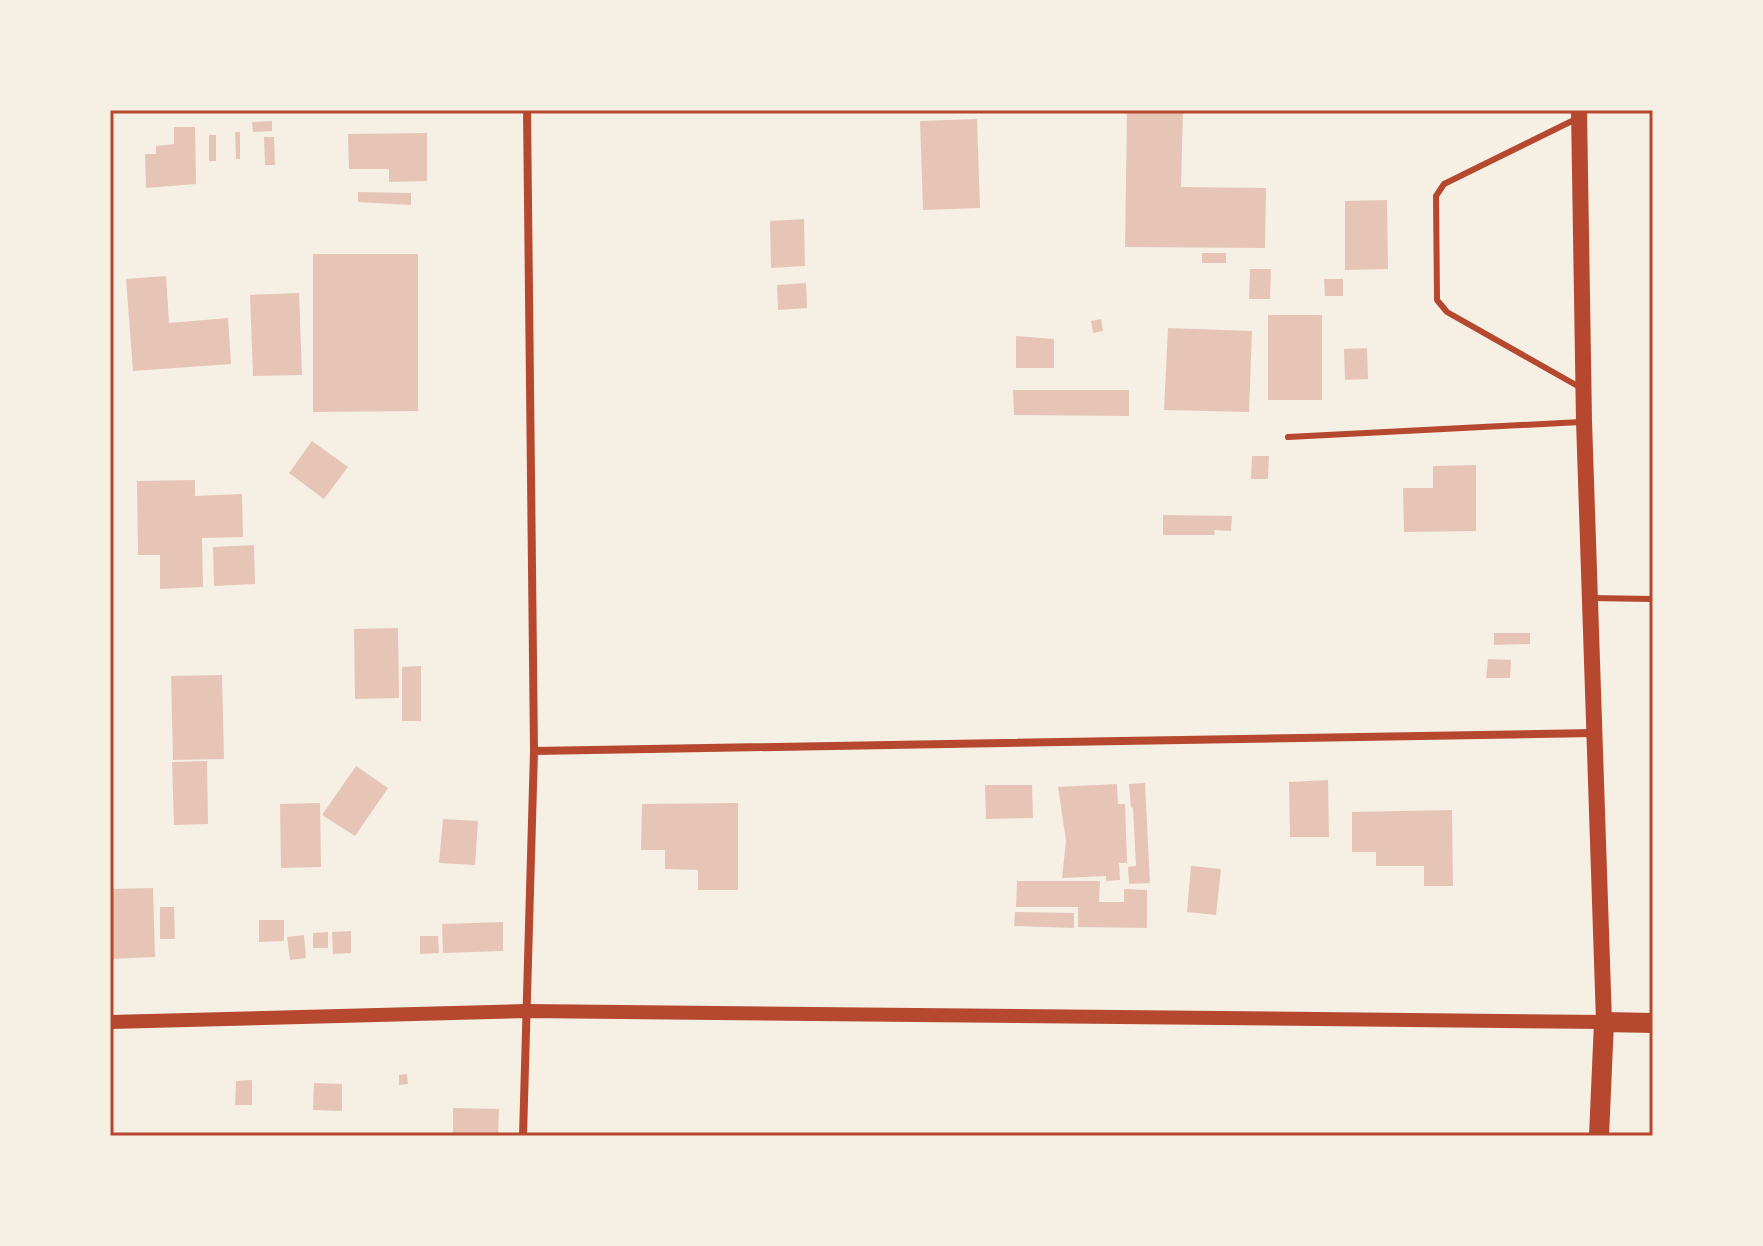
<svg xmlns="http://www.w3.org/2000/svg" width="1763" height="1246" viewBox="0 0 1763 1246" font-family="'Asap Condensed',sans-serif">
	<rect width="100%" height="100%" fill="#f6efe4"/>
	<!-- building -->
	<path fill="#e6c5b7" d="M1127,110H1183L1181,187L1266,188L1265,248L1125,247Z
		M977,119L980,208L923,210L920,121Z
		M272,121V131L253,132L252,122Z
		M174,127H195L196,184L146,188L145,154H156V146L174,144Z
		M235,132H240V159H236Z
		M427,133V181L389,182V169H349L348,134Z
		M209,135H216V161H209Z
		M264,137H274L275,165H265Z
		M358,192L411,193V205L358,202Z
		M1387,200L1388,269L1345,270V201Z
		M804,219L805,266L771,268L770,221Z
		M1202,253H1226V263H1202Z
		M313,254H418V411L313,412Z
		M1250,269H1271L1270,299H1249Z
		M166,276L169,323L228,318L231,364L133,371L126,279Z
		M1324,279H1343V296H1325Z
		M806,283L807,308L778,310L777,285Z
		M299,293L302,375L253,376L250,295Z
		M1268,315H1322V400H1268Z
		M1101,319L1103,331L1093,333L1091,321Z
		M1168,328L1252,331L1249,412L1164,410Z
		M1016,336L1054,339V368H1016Z
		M1367,348L1368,379L1345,380L1344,349Z
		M1013,390H1129V416L1014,415Z
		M312,441L348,467L324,499L289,473Z
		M1252,456H1269L1268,479H1251Z
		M1476,465V531L1404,532L1403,488H1433V466Z
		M195,480V496L242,494L243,537L202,538L203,587L160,589V555H138L137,481Z
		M1163,515L1232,516L1231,531L1214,530L1215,535H1163Z
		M254,545L255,584L214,586L213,547Z
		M398,628L399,698L355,699L354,629Z
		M1494,633H1530V644L1494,645Z
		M1488,659L1511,660L1510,678H1486Z
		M421,666V721H402V667Z
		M222,675L224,759L173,760L171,676Z
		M207,761L208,824L174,825L172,762Z
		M356,766L388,788L355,836L322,815Z
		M1328,780L1329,837H1290L1289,782Z
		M1145,783L1150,883L1129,884L1128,867L1136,866L1133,807L1131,808L1129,784Z
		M1117,784L1118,804H1125L1127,863H1119L1120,880L1106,881V876L1062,878L1066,841L1058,787Z
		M985,785H1032L1033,818L986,819Z
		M320,803L321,867L281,868L280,804Z
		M738,803V890H698V870L665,869V850H641L642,804Z
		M1452,810L1453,886H1424V866H1376V852H1352V812Z
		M443,819L478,821L475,865L439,863Z
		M1191,866L1221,869L1216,915L1187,912Z
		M1017,881H1100L1099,902H1124V889L1147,890V928L1078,927V907H1016Z
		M153,888L155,957L110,959V889Z
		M160,907H174L175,939H160Z
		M1015,912L1074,913V928L1014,926Z
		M259,920H284V941L259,942Z
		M503,922V951L443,953L442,924Z
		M351,931V953L333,954L332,932Z
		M328,932V948H313V933Z
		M304,935L306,958L290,960L287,937Z
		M420,936H438L439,953L420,954Z
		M407,1074L408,1084L399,1085V1075Z
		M252,1080V1105H235L236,1081Z
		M314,1083L342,1084V1111L313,1110Z
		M453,1108L499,1109L498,1136L453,1134Z"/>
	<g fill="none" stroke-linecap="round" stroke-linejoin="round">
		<!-- service -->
		<path stroke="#b5482f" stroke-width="6" d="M1576,119L1444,184L1436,196L1437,300L1447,312L1583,389
			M1288,437L1581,422
			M1590,598L1653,599"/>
		<!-- minor -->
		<path stroke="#b5482f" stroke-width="8" d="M534,751L1594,733
			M523,1136L534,751L527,110"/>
		<!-- tertiary -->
		<path stroke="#b5482f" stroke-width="14" d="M110,1022L526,1011L1604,1022"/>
		<!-- secondary -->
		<path stroke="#b5482f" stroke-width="16" d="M1579,110L1584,421L1604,1022"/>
		<!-- primary -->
		<path stroke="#b5482f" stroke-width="20" d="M1599,1136L1604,1022L1653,1023"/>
	</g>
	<!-- border -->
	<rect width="1763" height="1246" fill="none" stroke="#f6efe4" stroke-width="224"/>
	<rect x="112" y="112" width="1539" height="1022" fill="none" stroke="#b5482f" stroke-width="3"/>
</svg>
